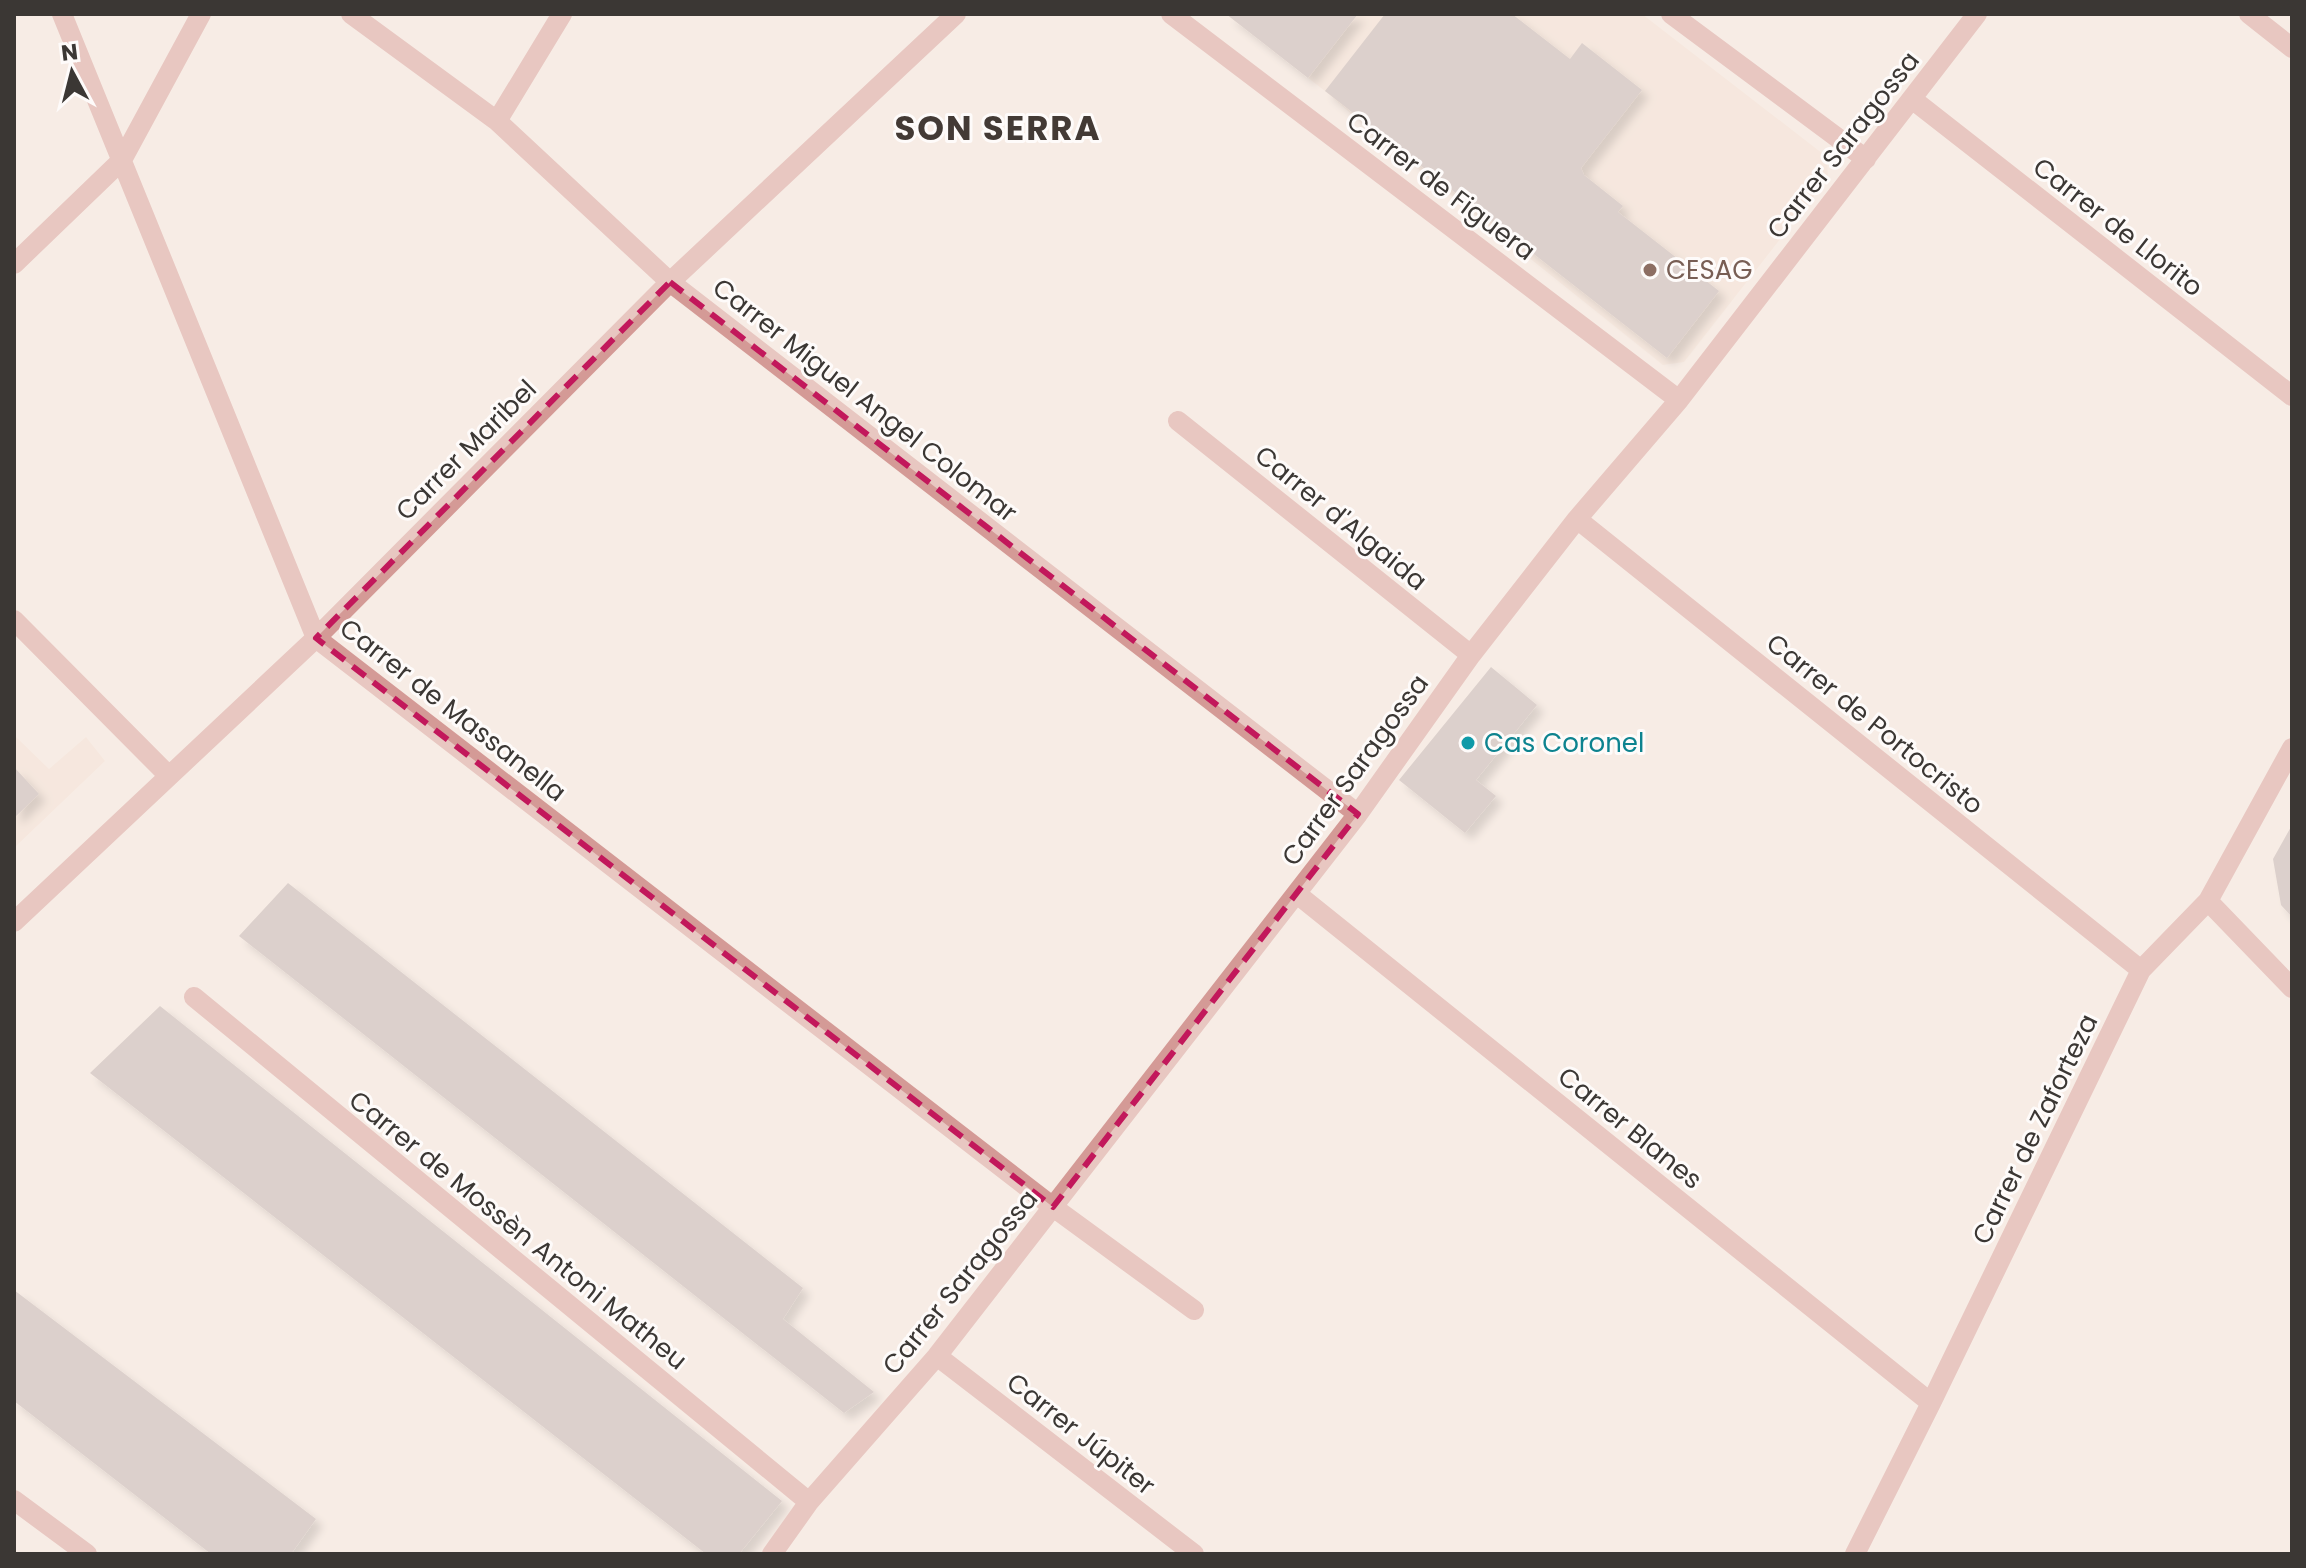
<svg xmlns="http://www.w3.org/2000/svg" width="2306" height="1568" viewBox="0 0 2306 1568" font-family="Poppins,sans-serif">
	<defs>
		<filter id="shadow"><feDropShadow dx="7" dy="7" stdDeviation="4" flood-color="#0004"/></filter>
	</defs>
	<rect width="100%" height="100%" fill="#f7ece5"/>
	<!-- built -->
	<path fill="#f3e1d5" d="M1226,14H1642L1827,157L1828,178L1684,362L1663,365L1377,136L1325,91Z
		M14,735L49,769L86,737L105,761L14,848Z"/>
	<!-- building -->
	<path fill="#bbaead" filter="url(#shadow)" d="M1226,14H1358L1308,78Z
		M1385,14H1512L1570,59L1582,43L1642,90L1581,168L1584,175L1623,206L1618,212L1719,291L1667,358L1325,91Z
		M1491,667L1537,705L1476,780L1496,796L1465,833L1399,780Z
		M14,767L39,794L14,818Z
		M2292,825V917L2281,905L2273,859Z
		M288,883L803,1288L783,1319L874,1392L844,1413L239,936Z
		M160,1006L782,1501L739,1554H706L90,1073Z
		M14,1290L316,1519L291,1554H211L14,1401Z"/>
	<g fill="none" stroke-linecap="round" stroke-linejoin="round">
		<!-- street -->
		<path stroke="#d49a96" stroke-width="20" d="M62,14L316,638L1053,1207L1194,1310
			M351,14L497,121L670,282L1358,814
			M1171,14L1679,400
			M1671,14L1866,159
			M2249,14L2292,48
			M1912,99L2292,396
			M497,121L562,14
			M14,264L122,160L201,14
			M1178,421L1471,655
			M1577,519L2141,970
			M14,620L169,776
			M1297,894L1931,1403
			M2208,901L2292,988
			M14,922L316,638L670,282L956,14
			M194,997L809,1502
			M937,1356L1194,1554
			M14,1500L87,1554
			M772,1554L809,1502L937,1356L1358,814L1471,655L1577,519L1679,400L1977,14
			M1855,1554L1931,1403L2141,970L2208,901L2292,748"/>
	</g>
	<!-- marked area -->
	<path d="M0 0H2306V1568H0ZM670,282L1358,814L1053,1207L316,638Z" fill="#f7ece5" fill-opacity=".55" fill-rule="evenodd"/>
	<path fill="none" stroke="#c2185b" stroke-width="6" stroke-dasharray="16 10" stroke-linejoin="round" d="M670,282L1358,814L1053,1207L316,638Z"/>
	<!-- markers -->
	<circle fill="#8d6e63" stroke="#fefbfa" stroke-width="3" cx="1650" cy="270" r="8"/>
	<circle fill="#0f9aa8" stroke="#fefbfa" stroke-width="3" cx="1468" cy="743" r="8"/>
	<g text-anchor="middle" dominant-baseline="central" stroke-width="6" stroke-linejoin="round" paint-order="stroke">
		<!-- street labels -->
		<g font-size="26" fill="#3b3734" stroke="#fefbfa">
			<text transform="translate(1843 145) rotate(-52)">Carrer Saragossa</text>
			<text transform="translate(1441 186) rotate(37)">Carrer de Figuera</text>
			<text transform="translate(2118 227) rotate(38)">Carrer de Llorito</text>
			<text transform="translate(865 400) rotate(38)">Carrer Miguel Angel Colomar</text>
			<text transform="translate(466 450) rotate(-45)">Carrer Maribel</text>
			<text transform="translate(1341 518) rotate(39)">Carrer d'Algaida</text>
			<text transform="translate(453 710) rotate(38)">Carrer de Massanella</text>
			<text transform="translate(1875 724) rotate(39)">Carrer de Portocristo</text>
			<text transform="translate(1355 770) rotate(-54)">Carrer Saragossa</text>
			<text transform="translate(1630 1128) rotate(39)">Carrer Blanes</text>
			<text transform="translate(2035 1129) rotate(-64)">Carrer de Zaforteza</text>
			<text transform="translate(518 1230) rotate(39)">Carrer de Mossèn Antoni Matheu</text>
			<text transform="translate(960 1282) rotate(-51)">Carrer Saragossa</text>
			<text transform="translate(1081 1434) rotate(38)">Carrer Júpiter</text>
		</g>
		<!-- education labels -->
		<g font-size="26" fill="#785e54" stroke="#fefbfa" text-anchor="start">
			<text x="1666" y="270">CESAG</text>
		</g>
		<!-- culture labels -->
		<g font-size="26" fill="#0d838f" stroke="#fefbfa" text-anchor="start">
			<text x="1484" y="743">Cas Coronel</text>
		</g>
		<!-- district labels -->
		<g font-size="34" font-weight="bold" letter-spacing="2" fill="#433a35" stroke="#fefbfa">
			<text x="998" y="128">SON SERRA</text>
		</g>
	</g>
	<!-- border -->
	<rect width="2306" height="1568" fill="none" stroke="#3b3734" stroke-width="32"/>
	<!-- north arrow -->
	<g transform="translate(72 72) rotate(353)" stroke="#fefbfa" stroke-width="6" paint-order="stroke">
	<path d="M0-6L14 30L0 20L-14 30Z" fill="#3b3734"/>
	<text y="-12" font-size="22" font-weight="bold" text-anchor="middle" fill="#3b3734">N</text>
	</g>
</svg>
